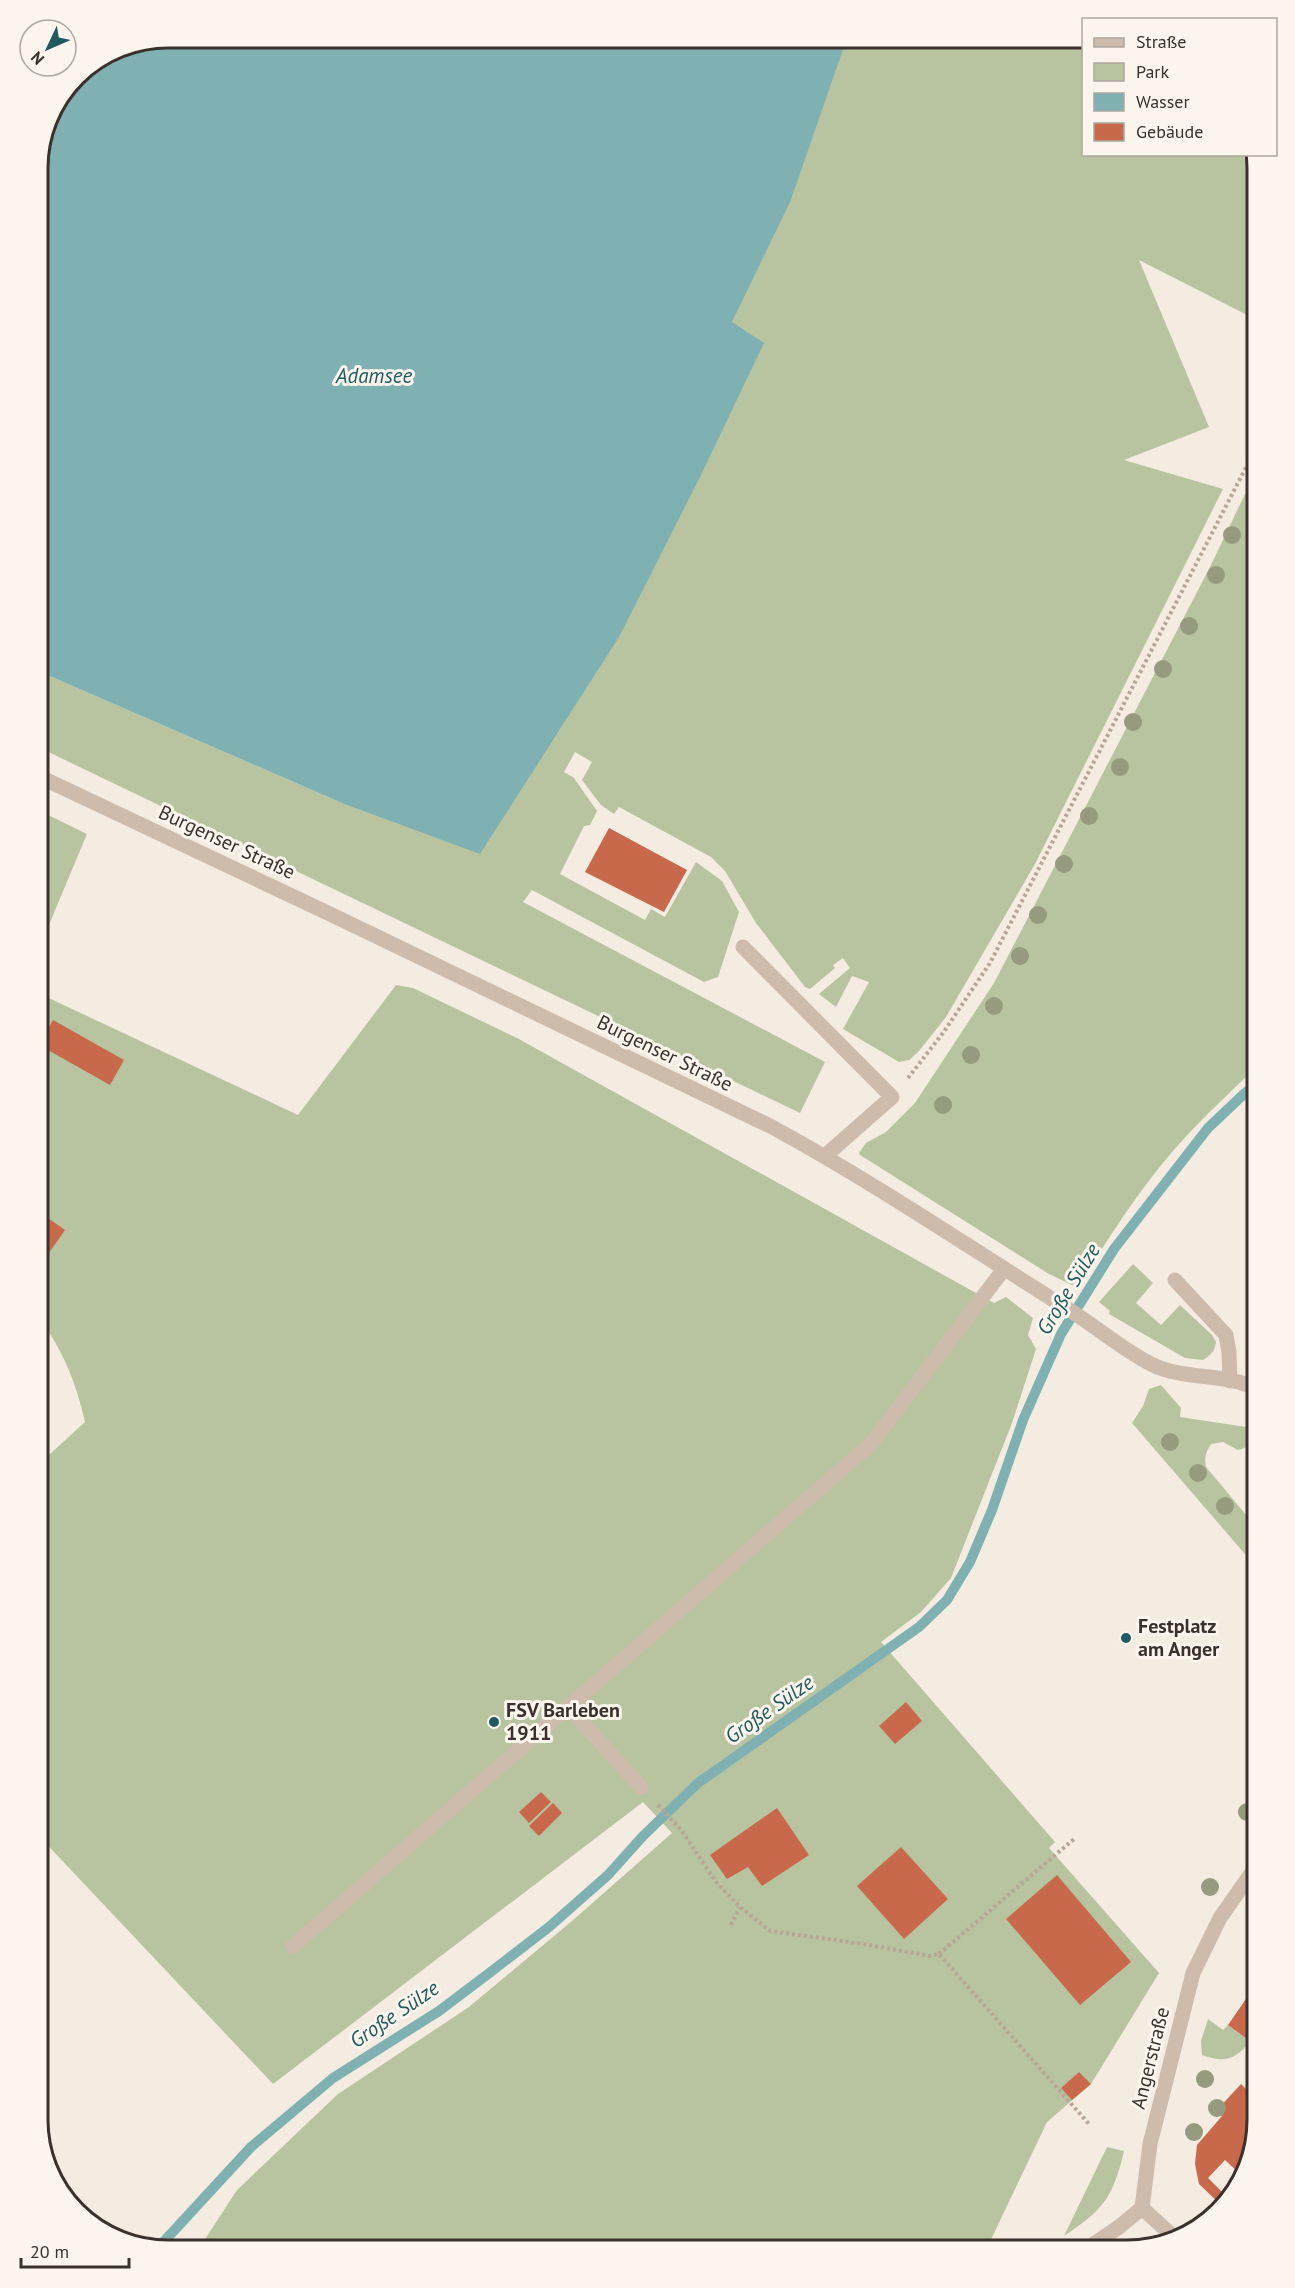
<svg xmlns="http://www.w3.org/2000/svg" width="1295" height="2288" viewBox="0 0 1295 2288" font-family="'PT Sans',sans-serif">
	<rect width="100%" height="100%" fill="#f4ebe1"/>
	<!-- green -->
	<path fill="#b8c4a0" d="M631,38H1083L1084,154L1254,155L1257,168V320L1139,260L1209,427L1124,460L1223,489L1035,864L946,1017L919,1051L909,1060L899,1062L843,1029L869,982L852,976L836,1007L819,994L850,968L843,958L833,965L835,968L810,989L805,987L756,923L725,871L711,857L619,807L614,814L601,805L582,780L592,762L575,752L564,772L574,778L597,811L590,825L584,826L560,874L645,920L651,909L665,917L696,862L722,881L739,912L718,977L704,982L532,890L523,902L825,1062L800,1113L38,747V671L342,803Z
		M1257,469V1066C1236,1087 1213,1108 1191,1131C1148,1176 1110,1234 1078,1288L1049,1274L860,1155L859,1153L866,1143L886,1132L915,1103L994,983L1210,567Z
		M38,810L87,834L38,951Z
		M396,985L413,988L517,1038L994,1303L1006,1297L1033,1318L1028,1335L1036,1349L1012,1423L951,1578L921,1612L881,1642L1055,1842L1049,1848L1159,1973L1091,2084L1047,2122L986,2250H198L237,2190L338,2094L469,2007L572,1921L672,1833L643,1802L273,2084L38,1835V1465L85,1422C77,1385 62,1347 38,1317V993L298,1115Z
		M1133,1264L1153,1283L1136,1303L1161,1325L1180,1305L1212,1335L1216,1342C1215,1351 1211,1355 1203,1360L1185,1358L1109,1314L1110,1311L1099,1302Z
		M1161,1385L1181,1408L1180,1417L1246,1427L1247,1413L1257,1407C1257,1425 1259,1446 1238,1450L1223,1442L1211,1444C1206,1452 1204,1457 1206,1467L1257,1528V1568L1132,1423L1143,1406L1149,1389Z
		M1208,2019L1223,2030L1228,2025L1250,2041C1236,2060 1224,2063 1202,2055L1201,2041Z
		M1107,2147L1124,2151C1113,2198 1103,2210 1064,2236Z"/>
	<!-- water -->
	<path fill="#7fb0b2" d="M168,38H847L790,202L732,322L764,343L699,479L619,637L480,854L342,803L38,671V160L48,118L76,75L118,47Z"/>
	<g fill="none" stroke-linecap="round" stroke-linejoin="round">
		<!-- stream -->
		<path stroke="#7fb0b2" stroke-width="10" d="M157,2249L251,2147L333,2078L439,2011L488,1974L549,1927L608,1875L643,1836L698,1783L919,1627L947,1600L970,1562L992,1510L1023,1420L1061,1334L1114,1249L1208,1128L1245,1093L1257,1084"/>
	</g>
	<!-- building -->
	<path fill="#c8694b" d="M609,828L687,870L664,912L585,872Z
		M53,1020L124,1060L110,1085L39,1045Z
		M38,1211L65,1230L46,1257L38,1251Z
		M906,1702L922,1721L895,1744L879,1726Z
		M541,1792L551,1802L529,1823L519,1812Z
		M553,1803L562,1813L539,1836L529,1826Z
		M777,1808L809,1855L762,1886L748,1867L727,1879L710,1855Z
		M901,1847L948,1899L904,1939L857,1886Z
		M1057,1875L1131,1962L1080,2005L1006,1919Z
		M1257,1983V2031L1250,2041L1228,2025Z
		M1079,2072L1091,2084L1072,2100L1061,2088Z
		M1257,2079V2120L1241,2175L1225,2160L1208,2178L1225,2195L1239,2180L1236,2192L1221,2205L1199,2184L1195,2164L1197,2145L1222,2116L1217,2110L1241,2084L1247,2090Z"/>
	<g fill="none" stroke-linecap="round" stroke-linejoin="round">
		<!-- path -->
		<path stroke="#b9a596" stroke-width="4" stroke-dasharray="3 3" stroke-linecap="butt" d="M908,1078L943,1033L990,963L1257,446
			M658,1805L682,1831L716,1882L740,1907L770,1931L864,1944L930,1956L939,1954L1089,2124
			M731,1925L740,1907
			M939,1954L1074,1839"/>
		<!-- service -->
		<path stroke="#cdbbac" stroke-width="15" d="M743,947L892,1097L825,1156
			M1175,1280L1226,1335L1229,1352L1230,1381
			M569,1708L641,1787
			M293,1946L871,1444L1004,1269"/>
		<!-- minor -->
		<path stroke="#cdbbac" stroke-width="15" d="M38,776L330,914L772,1127C875,1183 972,1249 1071,1311C1098,1328 1123,1350 1151,1364C1184,1381 1225,1372 1257,1389
			M1142,2208L1176,2239
			M1085,2250L1119,2227L1142,2208L1150,2144L1193,1973L1220,1918L1257,1865"/>
	</g>
	<!-- trees -->
	<g fill="#969b7f">
		<circle cx="1232" cy="535" r="9"/>
		<circle cx="1216" cy="575" r="9"/>
		<circle cx="1189" cy="626" r="9"/>
		<circle cx="1163" cy="669" r="9"/>
		<circle cx="1133" cy="722" r="9"/>
		<circle cx="1120" cy="767" r="9"/>
		<circle cx="1089" cy="816" r="9"/>
		<circle cx="1064" cy="864" r="9"/>
		<circle cx="1038" cy="915" r="9"/>
		<circle cx="1020" cy="956" r="9"/>
		<circle cx="994" cy="1006" r="9"/>
		<circle cx="971" cy="1055" r="9"/>
		<circle cx="943" cy="1105" r="9"/>
		<circle cx="1170" cy="1442" r="9"/>
		<circle cx="1198" cy="1473" r="9"/>
		<circle cx="1225" cy="1506" r="9"/>
		<circle cx="1247" cy="1812" r="9"/>
		<circle cx="1210" cy="1887" r="9"/>
		<circle cx="1205" cy="2079" r="9"/>
		<circle cx="1217" cy="2108" r="9"/>
		<circle cx="1194" cy="2132" r="9"/>
	</g>
	<!-- markers -->
	<g fill="#1f5a5e" stroke="#fbf5ee" stroke-width="2">
		<circle cx="1126" cy="1638" r="6"/>
		<circle cx="494" cy="1722" r="6"/>
	</g>
	<g text-anchor="middle" dominant-baseline="central" stroke-width="6" stroke-linejoin="round" paint-order="stroke">
		<!-- street labels -->
		<g font-size="20" fill="#3b302b" stroke="#fbf5ee">
			<text transform="translate(227 842) rotate(25)">Burgenser Straße</text>
			<text transform="translate(665 1053) rotate(26)">Burgenser Straße</text>
			<text transform="translate(1150 2058) rotate(-76)">Angerstraße</text>
		</g>
		<!-- poi labels -->
		<g font-size="20" font-weight="bold" fill="#3b302b" stroke="#fbf5ee" text-anchor="start">
			<text x="1138" y="1626">Festplatz<tspan x="1138" dy="23">am Anger</tspan></text>
			<text x="506" y="1710">FSV Barleben<tspan x="506" dy="23">1911</tspan></text>
		</g>
		<!-- water labels -->
		<g font-size="21" font-style="italic" fill="#1f5a5e" stroke="#fbf5ee">
			<text x="374" y="375">Adamsee</text>
			<text transform="translate(1068 1289) rotate(-59)">Große Sülze</text>
			<text transform="translate(769 1709) rotate(-35)">Große Sülze</text>
			<text transform="translate(394 2014) rotate(-34)">Große Sülze</text>
		</g>
	</g>
	<!-- crop -->
	<path d="M0 0H1295V2288H0ZM168 48H1127A120 120 0 0 1 1247 168V2120A120 120 0 0 1 1127 2240H168A120 120 0 0 1 48 2120V168A120 120 0 0 1 168 48Z" fill="#fbf5ee" fill-rule="evenodd"/>
	<path fill="none" stroke="#3b302b" stroke-width="3" d="M168 48H1127A120 120 0 0 1 1247 168V2120A120 120 0 0 1 1127 2240H168A120 120 0 0 1 48 2120V168A120 120 0 0 1 168 48Z"/>
	<!-- legend -->
	<rect x="1082" y="18" width="195" height="138" fill="#fbf5ee" stroke="#aea6a0" stroke-width="1.5"/>
	<rect x="1094" y="38" width="30" height="9" fill="#cdbbac" stroke="#aea6a0" stroke-width="1.5"/>
	<text x="1136" y="48" font-size="18" fill="#3b302b">Straße</text>
	<rect x="1094" y="63" width="30" height="18" fill="#b8c4a0" stroke="#aea6a0" stroke-width="1.5"/>
	<text x="1136" y="78" font-size="18" fill="#3b302b">Park</text>
	<rect x="1094" y="93" width="30" height="18" fill="#7fb0b2" stroke="#aea6a0" stroke-width="1.5"/>
	<text x="1136" y="108" font-size="18" fill="#3b302b">Wasser</text>
	<rect x="1094" y="123" width="30" height="18" fill="#c8694b" stroke="#aea6a0" stroke-width="1.5"/>
	<text x="1136" y="138" font-size="18" fill="#3b302b">Gebäude</text>
	<!-- north arrow -->
	<g transform="translate(48 48) rotate(226)"><circle r="28" fill="#fbf5ee" stroke="#aea6a0" stroke-width="1.5"/>
	<path d="M0-4.5L10 22L0 15L-10 22Z" fill="#1f5a5e"/>
	<text y="-9" font-size="16" font-weight="bold" text-anchor="middle" fill="#3b302b">N</text>
	</g>
	<!-- scale -->
	<path d="M21 2258v9h108v-9" fill="none" stroke="#3b302b" stroke-width="3"/>
	<text x="30" y="2258" font-size="18" fill="#3b302b" stroke="#fbf5ee" stroke-width="4.5" paint-order="stroke">20 m</text>
</svg>
